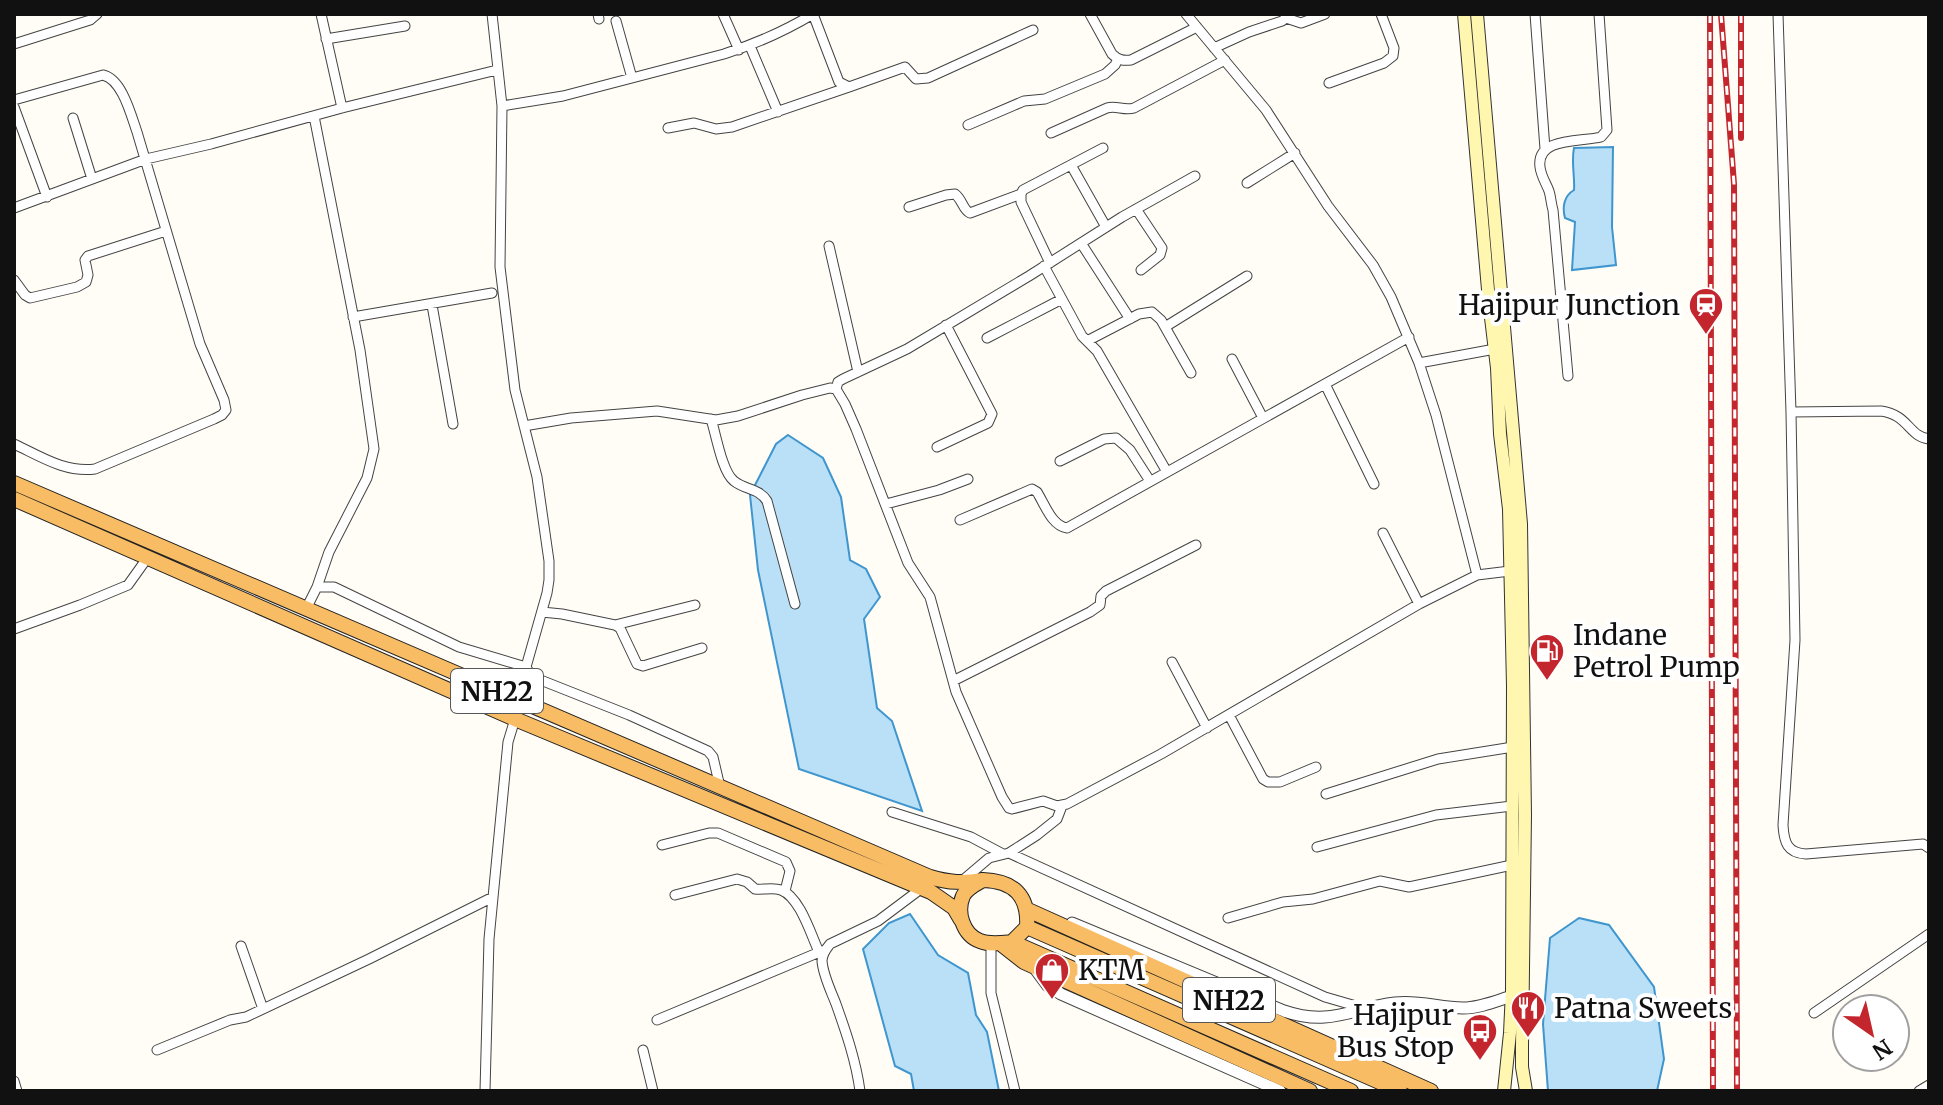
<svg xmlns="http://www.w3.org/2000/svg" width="1943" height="1105" viewBox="0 0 1943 1105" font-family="Merriweather,serif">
	<rect width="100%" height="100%" fill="#fffdf5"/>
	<!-- water -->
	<path fill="#b9e0f7" stroke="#3f96cf" stroke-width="2" d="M1613,147L1612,227L1616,265L1572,270L1575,222L1565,218C1562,207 1564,196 1574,190C1575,176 1571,162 1574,148Z
		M788,435L823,458L841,497L850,560L866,569L880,597L864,619L877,708L892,721L922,811L799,769L758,570L750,495L776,444Z
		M910,914L938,955L968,973L976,1015L987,1032L999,1091H914L911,1074L895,1066L863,949L889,923Z
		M1579,918L1609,925L1654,987L1664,1059L1657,1091H1548L1543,1024L1550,938Z"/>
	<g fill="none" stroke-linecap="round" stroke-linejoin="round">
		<!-- minor casing -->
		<g stroke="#444" stroke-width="11">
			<path id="minor" d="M321,14L342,108
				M492,14L502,106L500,267L515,390L537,477L549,561V580L547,593L526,667L530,674L538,679L629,715L708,751L713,757L720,787
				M598,14L599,19
				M723,14L739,50
				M1090,14L1112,54C1118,60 1123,61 1131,60L1197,27
				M1186,14L1266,110L1328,206L1373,265L1391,297L1419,363L1436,415L1477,575
				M1535,14L1545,149
				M1778,14L1791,412L1795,640L1783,825C1784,842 1787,853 1806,854L1923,844L1929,848
				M1286,18L1301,23L1325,14
				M616,21L632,78
				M326,39L405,26
				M14,44L90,20L97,14
				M750,46L778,112
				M1214,48L1249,32L1282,21L1286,18V14
				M1329,83L1384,63L1393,56L1394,48L1381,14
				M14,100L103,75C122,79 131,115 137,132L200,344L224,400L226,410L222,415L214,419L95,469C65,473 40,456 14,444
				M502,106L563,96L724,54C755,44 785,31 813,14L839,82L849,87L905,67L916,79L928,78L1033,30
				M14,107L47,197
				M314,116L360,350L374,449L367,478L329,552L317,587
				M73,118L92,179
				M968,125L1024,101L1045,99L1105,74L1115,65L1118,59
				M668,128L694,123L716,129L732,127L849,87
				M1051,133L1107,108C1116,105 1124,111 1134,108L1225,60
				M1071,165L1106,227
				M1247,183L1295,153
				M909,207L946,195L955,194C962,199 963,210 970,213L1021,194
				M14,208L146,159L211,144L342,108L497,70
				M1136,209L1162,248L1160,255L1141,270
				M1081,243L1130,319
				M829,246L858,372
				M1050,263L1021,202V194L1023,190L1103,148
				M1044,266L1082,336L1097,351L1167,472
				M14,280L25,295L30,298L77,287L86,282L88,275L85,260L88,256L166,231
				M432,305L453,424
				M353,317L492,293
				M1165,327L1247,276
				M987,338L1062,299
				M1087,341L1139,314L1152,312L1161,320L1191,373
				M1232,359L1263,418
				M1419,363L1495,349
				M1568,376L1553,210C1551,204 1551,197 1549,191C1546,183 1541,176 1540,167C1536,137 1581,142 1601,137L1607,130L1599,14
				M1325,384L1374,484
				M836,389L838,382L843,379L907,349L1029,276L1122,217L1195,176
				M1791,412L1881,411C1909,415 1908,436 1929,439
				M711,419C716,434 722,472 734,481C745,490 759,488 767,501L795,604
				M524,426L571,418L657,411L716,420L738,416L802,395L830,388L836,389L845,404L856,429L908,563L930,597L956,692L1002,797L1009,808L1012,809L1043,801L1057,806L1067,804L1161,754L1419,604L1477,575L1510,571
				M937,447L988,423L992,414L946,325
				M1060,461L1104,439L1116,438L1130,450L1150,481
				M886,504L939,490L968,479
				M960,520L1032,489L1037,492C1045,505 1052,526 1067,528L1409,337
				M1383,533L1419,604
				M306,609L317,587H334L459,647L526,667
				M542,612L562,614L615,625L620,628L637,664L643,666L702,648
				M615,625L695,605
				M14,629L80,605L128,585L148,557
				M1172,662L1207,728
				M953,681L1090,612L1100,605L1101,596L1106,591L1196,545
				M1229,715L1263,779L1268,782H1280L1316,767
				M1326,794L1438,759L1513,747
				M892,812L971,837L1003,854
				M662,845L709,833H718L786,862L790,871L785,891
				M1317,847L1436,815L1512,806
				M1009,853L1325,997L1363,1008
				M962,881L989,858L1009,853L1037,835L1057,819L1062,806
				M675,895L737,879L747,882L755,889C764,890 773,887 781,890C800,897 811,935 819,952
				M1228,918L1283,902L1313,899L1380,881L1409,887L1512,865
				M991,943V993L1015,1091
				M241,946L263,1009
				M1814,1013L1929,934
				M657,1020L822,951
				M157,1050L230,1020L246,1017L369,959L493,897
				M643,1050L653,1091
				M14,1081L17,1091
				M485,1091L489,939L508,742L515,719
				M860,1091C856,1061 846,1032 836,1004C831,991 823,975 822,961C822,954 826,949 830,944L878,921L922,888
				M1919,1091L1929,1085"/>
		</g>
		<!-- tertiary casing -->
		<g stroke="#444" stroke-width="13">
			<path id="tertiary" d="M1072,923L1284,1011C1330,1027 1352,1008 1395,1003C1419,1000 1440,1008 1463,1008C1480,1008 1496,1001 1512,996
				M1033,966L1047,985L1061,994L1280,1091"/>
		</g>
		<!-- secondary casing -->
		<g stroke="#333" stroke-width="14">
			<path id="secondary" d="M1464,14L1489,301L1497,368L1500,434L1509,509L1513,686L1512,991L1510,1033L1504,1091
				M1477,14L1521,524L1525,815L1522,1046V1067L1526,1091"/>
		</g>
		<!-- trunk casing -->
		<g stroke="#222" stroke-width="16">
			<path id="trunk" d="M14,483L930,877C949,883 964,883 983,880
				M14,499L515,719L931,892L954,908L961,920
				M983,880C1014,881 1029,896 1027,927L1012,942C1002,943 990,945 980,941C963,935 956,912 963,896C967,888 976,884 983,880Z
				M1028,910L1431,1091
				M1027,927L1400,1091
				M1012,942L1351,1091
				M1001,944L1024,962L1310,1091"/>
		</g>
		<!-- minor -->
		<use href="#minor" stroke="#fff" stroke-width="9"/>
		<!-- tertiary -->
		<use href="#tertiary" stroke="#fff" stroke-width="11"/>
		<!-- secondary -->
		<use href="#secondary" stroke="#fff6b0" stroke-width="12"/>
		<!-- trunk -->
		<use href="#trunk" stroke="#f7bc64" stroke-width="14"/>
		<!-- rail casing -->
		<g stroke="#c4262e" stroke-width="6">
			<path id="rail" d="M1710,14L1713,1091
				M1721,14L1734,184L1737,1091
				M1741,14V138"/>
		</g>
		<!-- rail -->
		<use href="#rail" stroke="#fff" stroke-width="3" stroke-dasharray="9" stroke-linecap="butt"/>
	</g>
	<!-- icons -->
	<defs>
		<g id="station-pin" transform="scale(1.8)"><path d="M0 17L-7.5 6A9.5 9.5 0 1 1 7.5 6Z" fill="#c4262e" stroke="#fff"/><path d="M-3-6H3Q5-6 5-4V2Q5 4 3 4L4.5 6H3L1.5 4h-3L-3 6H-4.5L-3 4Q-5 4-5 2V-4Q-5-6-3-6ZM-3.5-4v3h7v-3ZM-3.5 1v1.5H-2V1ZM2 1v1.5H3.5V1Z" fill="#fff"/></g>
		<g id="fuel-pin" transform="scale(1.8)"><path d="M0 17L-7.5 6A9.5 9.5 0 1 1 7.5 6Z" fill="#c4262e" stroke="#fff"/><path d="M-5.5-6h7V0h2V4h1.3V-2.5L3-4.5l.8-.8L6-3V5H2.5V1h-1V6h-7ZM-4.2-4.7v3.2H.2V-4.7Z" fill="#fff"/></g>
		<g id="shop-pin" transform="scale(1.8)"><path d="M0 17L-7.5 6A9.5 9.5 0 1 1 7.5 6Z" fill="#c4262e" stroke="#fff"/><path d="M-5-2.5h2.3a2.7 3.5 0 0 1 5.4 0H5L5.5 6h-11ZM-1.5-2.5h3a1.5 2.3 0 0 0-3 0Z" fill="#fff"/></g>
		<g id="restaurant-pin" transform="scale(1.8)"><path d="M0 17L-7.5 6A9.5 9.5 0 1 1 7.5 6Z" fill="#c4262e" stroke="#fff"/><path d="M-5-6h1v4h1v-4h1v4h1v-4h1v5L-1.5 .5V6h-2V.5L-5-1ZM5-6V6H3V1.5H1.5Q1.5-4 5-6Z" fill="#fff"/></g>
		<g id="bus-pin" transform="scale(1.8)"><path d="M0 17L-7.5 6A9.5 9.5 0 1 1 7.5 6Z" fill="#c4262e" stroke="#fff"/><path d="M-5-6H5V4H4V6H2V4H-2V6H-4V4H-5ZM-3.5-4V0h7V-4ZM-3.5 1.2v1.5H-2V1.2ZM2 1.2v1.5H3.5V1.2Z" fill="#fff"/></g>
	</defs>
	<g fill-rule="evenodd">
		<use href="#station-pin" x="1706" y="305"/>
		<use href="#fuel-pin" x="1547" y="651"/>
		<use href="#shop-pin" x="1052" y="970"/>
		<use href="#restaurant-pin" x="1528" y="1008"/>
		<use href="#bus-pin" x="1480" y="1031"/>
	</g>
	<g text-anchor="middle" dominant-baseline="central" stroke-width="8" stroke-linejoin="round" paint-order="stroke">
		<!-- shield labels -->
		<g fill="#fff" stroke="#585858" stroke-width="2">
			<rect x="451" y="669" width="92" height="44" rx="6"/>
			<rect x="1183" y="978" width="92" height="44" rx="6"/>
		</g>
		<g font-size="26" font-weight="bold" fill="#111">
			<text x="497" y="691">NH22</text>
			<text x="1229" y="1000">NH22</text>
		</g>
		<!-- poi labels -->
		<g font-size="28" fill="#111" stroke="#fff" text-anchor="start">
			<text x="1680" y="305" text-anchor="end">Hajipur Junction</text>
			<text x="1573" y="635">Indane<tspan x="1573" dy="32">Petrol Pump</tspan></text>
			<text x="1078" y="970">KTM</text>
			<text x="1554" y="1008">Patna Sweets</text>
			<text x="1454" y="1015" text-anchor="end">Hajipur<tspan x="1454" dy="32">Bus Stop</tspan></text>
		</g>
	</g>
	<!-- border -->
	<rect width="1943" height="1105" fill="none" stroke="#111111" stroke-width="32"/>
	<!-- north arrow -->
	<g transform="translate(1871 1033) rotate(146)"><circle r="38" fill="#ffffff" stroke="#a0a0a0" stroke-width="2"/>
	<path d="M0-6L14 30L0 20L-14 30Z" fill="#c4262e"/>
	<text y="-12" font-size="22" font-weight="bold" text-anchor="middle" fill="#111111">N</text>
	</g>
</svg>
